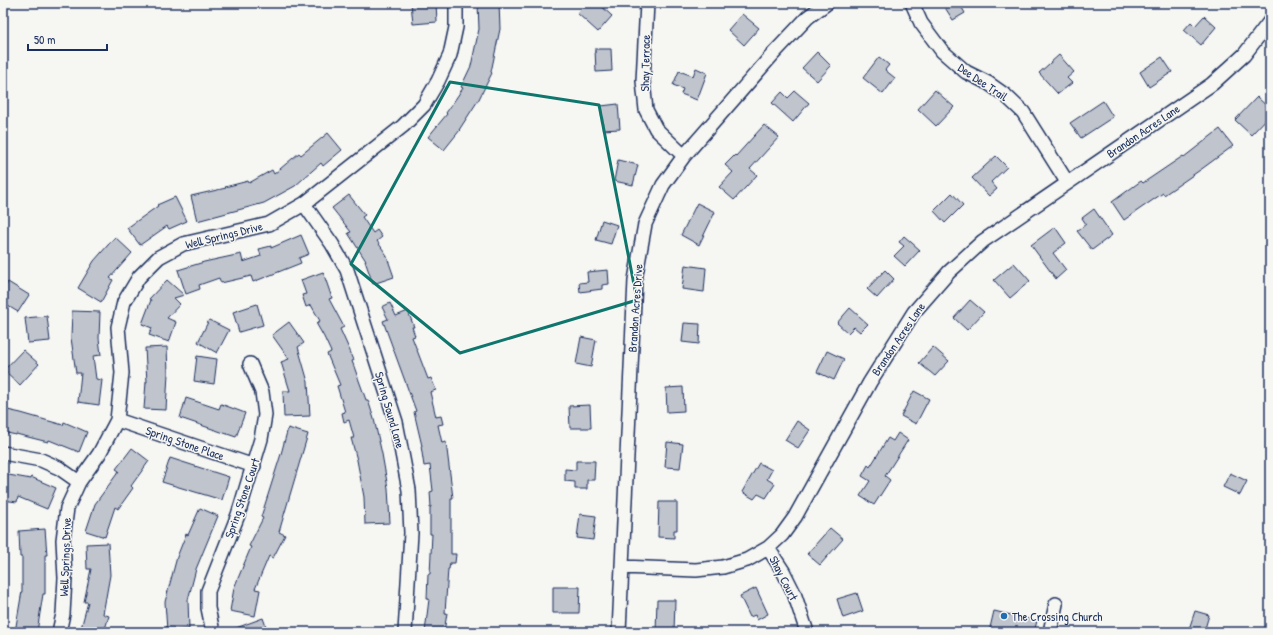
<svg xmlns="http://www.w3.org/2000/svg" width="1273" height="635" viewBox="0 0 1273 635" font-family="'Patrick Hand',sans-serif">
	<rect width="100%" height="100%" fill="#f6f6f2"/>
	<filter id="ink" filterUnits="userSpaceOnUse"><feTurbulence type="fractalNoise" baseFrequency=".025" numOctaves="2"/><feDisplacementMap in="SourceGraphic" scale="8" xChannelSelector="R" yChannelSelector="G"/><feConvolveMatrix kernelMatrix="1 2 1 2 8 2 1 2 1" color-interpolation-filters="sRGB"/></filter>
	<g filter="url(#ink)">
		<!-- building -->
		<path fill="#c0c4cd" stroke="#1b2f5e" d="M411,3H436L437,22L413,24Z
			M478,3H499L500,29L491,72L492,73L479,99L459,130H460L444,150L428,137L447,114L446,113L463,88L461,87L471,66L479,29Z
			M587,3H598L612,16L598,32L577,13Z
			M942,3H959L965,13L953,20Z
			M742,14L759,28L744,45L728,30Z
			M1204,16L1216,27L1201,45L1184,30L1191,22L1195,26Z
			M595,49H611L612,71L596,72Z
			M817,52L831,66L817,81L802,68Z
			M1059,55L1074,72L1067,78L1072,83L1058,94L1039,73Z
			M879,57L889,65L885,70L895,78L883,94L863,78Z
			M1162,57L1172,72L1149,87L1140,72Z
			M696,68L707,73L697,100L681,94L683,89L673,85L679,71L693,76Z
			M935,90L954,107L936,126L918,109Z
			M795,91L809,103L793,122L772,103L782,92L788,98Z
			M1257,97L1270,109V115L1251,135L1235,120Z
			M1103,101L1113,117L1081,138L1070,123Z
			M618,104L620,129L603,130L601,106Z
			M764,125L779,137L750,169L757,175L734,200L719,187L733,172L725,165L735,155L736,156Z
			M1220,129L1233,146L1203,168L1164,195L1163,193L1124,220L1112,202L1141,181L1143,183L1183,156L1184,157Z
			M328,133L342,150L323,166L321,163L295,186L264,203L197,221L191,196L226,188L225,187L248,181L249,183L272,170L274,174L299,153L301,155Z
			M996,156L1007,167L991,182L997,189L989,196L972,178Z
			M618,160L638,165L633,185L614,181Z
			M952,193L963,205L945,223L934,211Z
			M349,195L365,215L362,217L373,233L377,230L382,237L377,241L386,254L394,277L373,284L365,261H366L348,233L351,232L332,208Z
			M175,197L187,221L169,229L167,226L140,245L127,228L158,206L157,205Z
			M697,203L715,212L699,245L681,235Z
			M1094,209L1112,235L1092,250L1077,231L1086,224L1082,218Z
			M602,220L617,225L611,244L596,240Z
			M1055,227L1066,243L1053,253L1066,270L1056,279L1031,245Z
			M301,235L309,254L299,258L301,263L253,282L251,276L221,283L219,278L199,285L200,289L186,294L178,270L204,262L241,254L243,262L261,256L259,249L271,246V248Z
			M904,236L920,250L905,266L894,256L904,246L899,242Z
			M115,237L132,253L110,278L113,280L101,302L78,288L94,261Z
			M1014,263L1030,281L1010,298L994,280Z
			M685,265L706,268L704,292L682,289Z
			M608,270L609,284L602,285V289L580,292L579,283L588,282L587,272Z
			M885,270L894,279L877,298L867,289Z
			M323,272L332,298L329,299L344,327L340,329L354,360L352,361L366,400H368L374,419L382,454L388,488L390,523L365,524L364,497L357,460L351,438H354L349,420L344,422L342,413L345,412L337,386L340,385L327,354L331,352L324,337L316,323L320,321L311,305L306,307L302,295L306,294L301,280Z
			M167,280L184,295L174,298L180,304L167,318L176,322L169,342L149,335L152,328L142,324L151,300L149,299Z
			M8,282L29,295L18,312L3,303V290Z
			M970,300L984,312L967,330L954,318Z
			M390,303L396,316L408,311L414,327H412L415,336L412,337L428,379L431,378L436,390L430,392L436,417L441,416L443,424L438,425L442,443L446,442L453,498H451V554H456L455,563H450L449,569H448L445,613H447L444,632H425L429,599H427L428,574H430L432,534H430V507H431L430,492L433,491L430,465L424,466L421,446H422L414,412L416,411L383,321L388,319L382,307Z
			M257,304L263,325L239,332L233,312Z
			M850,308L868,324L860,332L854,327L848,333L837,323Z
			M72,311L100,312L99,338L101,355L93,356L96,379L102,380L99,405L78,402L81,373H76L71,338Z
			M47,316L50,341L28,343L25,318Z
			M209,320L229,330L217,353L198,342Z
			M289,322L304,343L298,347L308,382L310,416L284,417L283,391H290L281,362L289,359L272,335Z
			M684,323L700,324L699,344L682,342Z
			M581,337L596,340L591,367L576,364Z
			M167,347L168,373L166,410L144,409L146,382H147L145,348Z
			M933,347L949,361L935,376L919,363Z
			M23,350L39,364L20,385L4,370Z
			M827,351L844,359L834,380L817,372Z
			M197,356L217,359L214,384L194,381Z
			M683,387L684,411L667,412L666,388Z
			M914,391L929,399L916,424L901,416Z
			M186,398L219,409L221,404L245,413L236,437L180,418Z
			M590,405L591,428H570L569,406Z
			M3,409L21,413L63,425L64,422L87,432L79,452L49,440L48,442L16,434V435L3,432Z
			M797,421L810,430L798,448L785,440Z
			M288,428L308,434L279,532L285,535L273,558L269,556L255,589L260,590L255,616L230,611L234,588L251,547L249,546L263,518L261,517L281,454Z
			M898,433L908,440L885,476L890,480L874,505L860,496L870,481L862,476L868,465L870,467L888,438L893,441Z
			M667,442L683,444L680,468L665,467Z
			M132,448L149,461L131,486L133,488L118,509L115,507L105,537L86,531L95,504L119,471L116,469Z
			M170,458L229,477L222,500L162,482Z
			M576,461H595L594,480H587V489H575V482L565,481V469L576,470Z
			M759,463L772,470L767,479L775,484L766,498L758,494L754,499L742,492Z
			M1230,473L1247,481L1240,495L1223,487Z
			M3,474L31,479V477L56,488L47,509L18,497L17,502L3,500Z
			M659,502H677V530H674V538L658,537Z
			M200,508L218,516L196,569L188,600L189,629L167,630L165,602L177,557L186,534L188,535Z
			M580,514L596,516L593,540L577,538Z
			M830,528L843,539L820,565L807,554Z
			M45,529L47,555H45V594H43L37,632H15L22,591V557H20L19,531Z
			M108,543L110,575L103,614L109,616L104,632H80L88,602H84L91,569H87L86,544Z
			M553,587H580L579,613H553Z
			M756,588L768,614L757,620L755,615L750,617L740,596Z
			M857,593L863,611L843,618L837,599Z
			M657,600H675L674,632H656Z
			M994,611L1037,621L1034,632H989Z
			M1195,611L1209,615L1204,632H1188Z
			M263,618L268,632H228V631Z"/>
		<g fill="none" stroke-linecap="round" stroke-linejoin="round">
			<!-- street casing -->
			<g stroke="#1b2f5e" stroke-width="16">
				<path id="street" d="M647,3L643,81L646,110L656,129L684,156
					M912,3L921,23L942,51L966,72L988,83L1005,95L1023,112L1067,182
					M304,204L332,244L347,270L396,422L409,490L411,533L405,632
					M117,420L254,466
					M3,453L41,460L59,468L79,482
					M768,548L783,571L794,593L807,632
					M622,567L696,570L723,567L747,560L768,548L782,535L795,517L870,382L914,312L949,272L983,241L1212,84L1244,55L1270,21
					M59,632L63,614L65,578L63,540L67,508L79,482L99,454L117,420L122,373L118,327L124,302L139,277L159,257L183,244L269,224L304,204L403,126L424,105L438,81L450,55L456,27V3
					M213,632L208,608V591L238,515L261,439L265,415L262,392L250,364
					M619,632L635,280L645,224L663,185L684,156L774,53L808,17L827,3
					M1050,632L1056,604"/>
			</g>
			<!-- street -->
			<use href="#street" stroke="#f6f6f2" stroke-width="13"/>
		</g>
	</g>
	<!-- marked area -->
	<path fill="none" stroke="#0f766e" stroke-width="3" stroke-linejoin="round" d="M450,82L599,105L637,300L460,353L351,264Z"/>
	<!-- markers -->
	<circle fill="#1f6fb2" stroke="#f6f6f2" stroke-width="1.5" cx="1004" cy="616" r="4"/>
	<g text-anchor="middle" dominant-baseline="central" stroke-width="3" stroke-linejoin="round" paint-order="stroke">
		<!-- street labels -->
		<g font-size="12" fill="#1b2f5e" stroke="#f6f6f2">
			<text transform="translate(645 63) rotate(-89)">Shay Terrace</text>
			<text transform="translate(983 82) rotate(34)">Dee Dee Trail</text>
			<text transform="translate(1143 131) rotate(-34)">Brandon Acres Lane</text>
			<text transform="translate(224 235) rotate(-14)">Well Springs Drive</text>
			<text transform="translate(635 308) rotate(-86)">Brandon Acres Drive</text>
			<text transform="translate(898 339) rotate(-56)">Brandon Acres Lane</text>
			<text transform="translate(390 410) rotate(74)">Spring Sound Lane</text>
			<text transform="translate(185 443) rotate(19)">Spring Stone Place</text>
			<text transform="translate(242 498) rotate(-71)">Spring Stone Court</text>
			<text transform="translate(65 557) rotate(-88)">Well Springs Drive</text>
			<text transform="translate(784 578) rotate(63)">Shay Court</text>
		</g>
		<!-- poi labels -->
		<g font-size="12" fill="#1b2f5e" stroke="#f6f6f2" text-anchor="start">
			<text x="1012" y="616">The Crossing Church</text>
		</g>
	</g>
	<!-- margin -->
	<rect width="1273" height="635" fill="none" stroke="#f6f6f2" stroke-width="16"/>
	<rect x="8" y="8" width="1257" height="619" fill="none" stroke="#1b2f5e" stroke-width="1.5" filter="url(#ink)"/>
	<!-- scale -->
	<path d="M28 44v6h79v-6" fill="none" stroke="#1b2f5e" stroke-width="2"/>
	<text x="34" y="44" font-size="12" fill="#1b2f5e" stroke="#f6f6f2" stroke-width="3" paint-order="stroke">50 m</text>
</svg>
